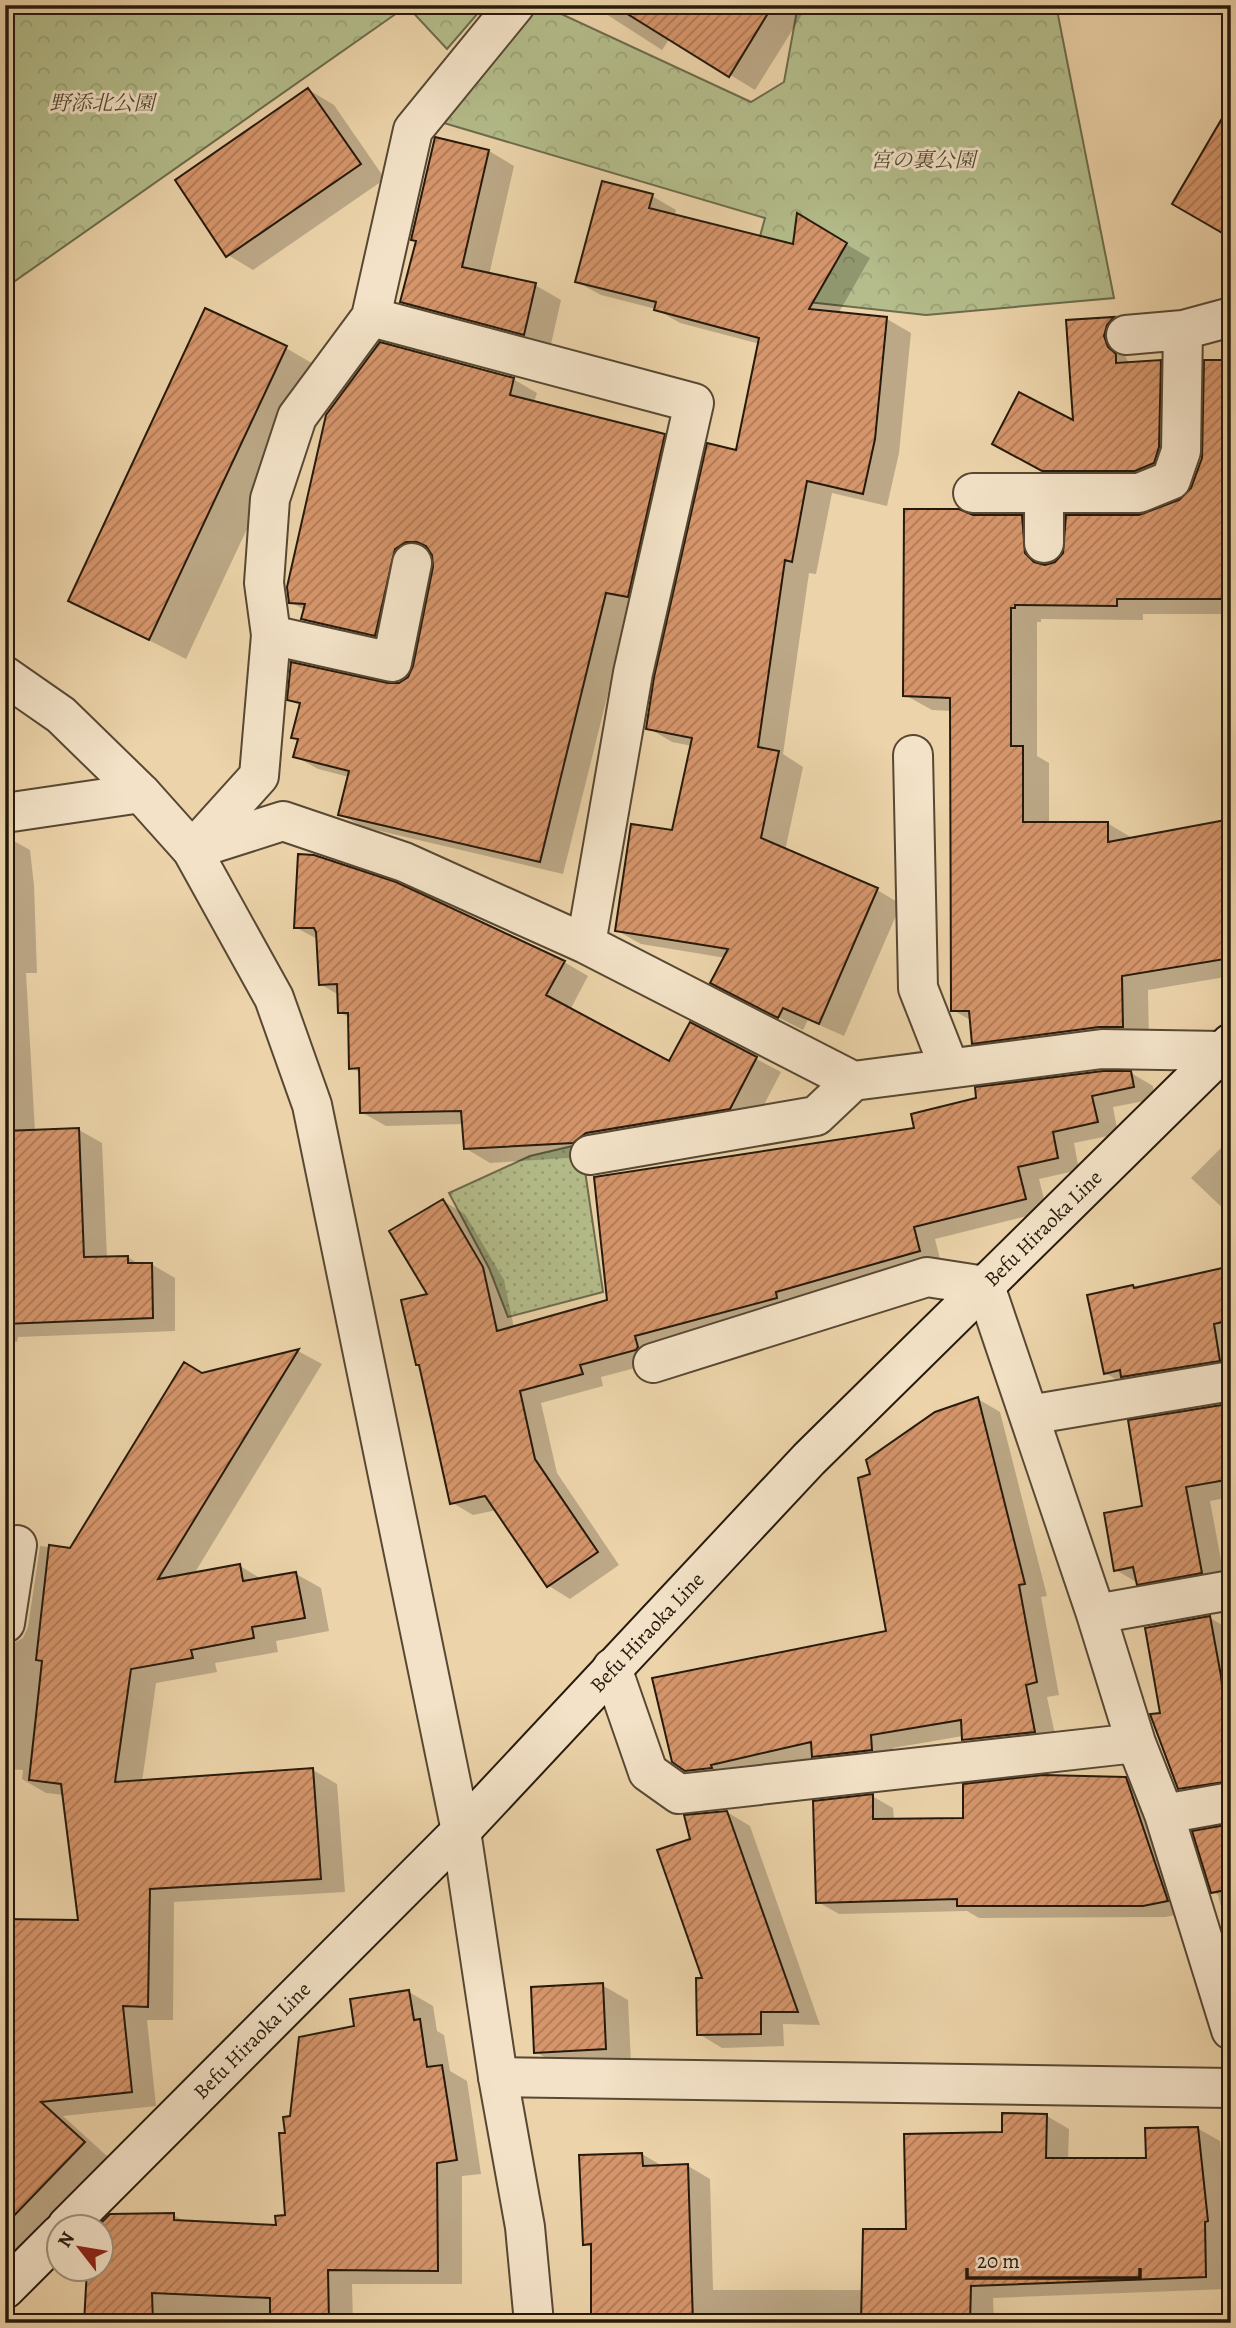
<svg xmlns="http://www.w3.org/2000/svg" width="1236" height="2328" viewBox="0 0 1236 2328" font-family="Alegreya,'Noto Serif JP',serif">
	<defs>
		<pattern id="grass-dots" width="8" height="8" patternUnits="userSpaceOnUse" patternTransform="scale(1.75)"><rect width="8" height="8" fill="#b4bd8b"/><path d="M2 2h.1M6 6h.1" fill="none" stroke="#9ba277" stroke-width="1.8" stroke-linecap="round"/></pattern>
		<pattern id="forest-crowns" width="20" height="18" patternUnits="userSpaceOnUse" patternTransform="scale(1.75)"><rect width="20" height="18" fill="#b4bd8b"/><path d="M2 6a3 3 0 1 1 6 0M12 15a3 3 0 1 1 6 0" fill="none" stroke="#9ba277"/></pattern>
		<pattern id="building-hatch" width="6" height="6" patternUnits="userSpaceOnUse" patternTransform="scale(1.75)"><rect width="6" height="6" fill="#d6956b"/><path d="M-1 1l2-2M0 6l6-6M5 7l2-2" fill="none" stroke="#ad7956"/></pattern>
	</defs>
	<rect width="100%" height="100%" fill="#ecd3a9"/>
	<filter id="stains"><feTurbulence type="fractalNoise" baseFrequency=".00286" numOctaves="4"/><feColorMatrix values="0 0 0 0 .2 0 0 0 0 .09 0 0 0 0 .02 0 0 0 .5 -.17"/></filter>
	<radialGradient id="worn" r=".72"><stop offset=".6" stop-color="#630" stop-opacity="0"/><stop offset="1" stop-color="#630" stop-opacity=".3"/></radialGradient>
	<!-- grass -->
	<path fill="url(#grass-dots)" stroke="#6d6c4c" stroke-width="2" d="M581,1144L603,1292L508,1317L489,1268L449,1193L530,1156Z"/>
	<!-- forest -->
	<path fill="url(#forest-crowns)" stroke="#6d6c4c" stroke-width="2" d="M5,5H485L447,49L407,6L5,288Z
		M535,5H542L751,102L784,82L798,5H1056L1114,298L926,315L744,295L765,218L437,121Z"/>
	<!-- shadow -->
	<path fill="#0003" d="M592,5H808L755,90L670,38L662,50Z
		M309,90L334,105L385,179L253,270L228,255Z
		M437,139L489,151L514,166L489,275L535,285L561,300L550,349L427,316L402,301L418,242L413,239Z
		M652,196L676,210L674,216L794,246L798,216L870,258L838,314L887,319L911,333L899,453L887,506L832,493L816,574L809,573L783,754L803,767L785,851L877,890L901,904L844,1036L808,1020L803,1030L737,996L726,958L641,944L616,930L673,832L692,746L672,742L648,728L737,452L760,344L680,323L656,309L601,295L577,282Z
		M206,311L286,348L322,369L186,659L70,600Z
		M1114,318L1132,329L1123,348L1127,360L1135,367L1160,365L1179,376L1173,474L1063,481L1013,455L1075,423L1067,321Z
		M1231,362V614H1143V620L1041,619V622H1037V756L1049,763V823H1107L1134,839L1231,821V976L1148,990L1149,1042L1000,1058L974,1043L972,1021L953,1010L952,711L932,710L905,695L973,517H1022L1048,532L1051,565L1140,517L1189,496Z
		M513,379L537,393L534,402L664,435L687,449L630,605L563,874L363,827L340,814L349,777L318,769L295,756L299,741L293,737L301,706L289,699L400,684L409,678L415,667L435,567L434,554L418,562L398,648L326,632L303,619L305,610L290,602Z
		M1231,777V817L1225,778Z
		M5,836L30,850L34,885L37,973H26L35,1132L79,1130L102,1143L107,1258L128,1257L140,1265L151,1264L175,1278V1331L18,1337L17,1342L5,1339Z
		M299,856L564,962L588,976L570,1010L669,1064L690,1024L781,1072L755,1122L598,1156L490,1163L465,1148L464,1124L386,1126L361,1112V1073L351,1068L350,1018L339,1012V995L320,984L319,940L295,927Z
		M1131,1073L1153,1086L1155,1099L1113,1107L1118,1134L1074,1143L1079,1170L1039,1179L1047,1211L935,1239L941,1263L658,1362L601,1377L603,1386L541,1403L557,1473L619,1565L570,1599L549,1586L497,1510L473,1515L451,1502L422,1367L417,1364L443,1201L465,1214L504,1280L514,1328L609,1302L916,1129Z
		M1231,1138V1216L1191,1178Z
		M1215,1269L1231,1276V1377L1130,1387L1105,1373L1089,1296Z
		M298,1351L322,1364L194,1574L240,1566L263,1580L296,1574L321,1588L329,1631L276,1641L278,1652L215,1663L217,1672L156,1683L142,1782L313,1770L337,1784L345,1892L174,1902L173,2020H147L156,2106L63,2116L108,2157L5,2262V1920L80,1921L64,1795L46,1793L22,1779L23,1770L5,1769V1543L9,1646L23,1638L28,1627L40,1546L71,1550L203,1374Z
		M978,1399L1000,1412L1047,1596L1041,1597L1059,1695L1047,1697L1057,1744L986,1752L963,1739V1736L893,1748L894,1763L836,1769L817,1758L709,1783L686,1770L888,1632L872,1476Z
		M1231,1405V1497L1210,1501L1226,1587L1163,1598L1116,1570L1144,1507L1130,1422Z
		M1210,1618L1231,1630V1799L1204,1803L1179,1788L1163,1714Z
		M1125,1779L1147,1791L1188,1913L1165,1917L979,1918L967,1911L839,1914L818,1902L872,1796L893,1808L894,1820L965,1819Z
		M727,1812L750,1826L820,2025L783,2024L784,2046L722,2048L699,2034L705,1979L692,1840Z
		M1231,1824V1948L1218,1895L1213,1892Z
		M602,1985L628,2000L631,2063L561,2067L536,2052Z
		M409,1992L433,2006L437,2031L444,2035L450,2071L467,2081L481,2174L462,2176V2284H352L353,2323H73V2316H86L88,2268H102V2226L173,2215L186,2222L277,2227L287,2217V2134L292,2117L356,2028Z
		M1047,2116L1069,2129L1068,2160L1148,2159L1197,2128L1220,2141L1229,2233L1226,2234L1228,2289L993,2298L994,2323H593V2248L584,2244L642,2154L664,2167L688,2166L710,2179L713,2290H864L908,2231L1003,2133Z"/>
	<!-- building -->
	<path fill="url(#building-hatch)" stroke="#261a0c" stroke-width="2" d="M613,5H773L729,77Z
		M308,88L361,164L226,257L175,180Z
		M1231,103V238L1172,204Z
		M435,137L489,150L462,267L536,283L524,335L400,302L416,241L411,240Z
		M602,181L653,194L649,208L793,244L797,213L847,243L809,309L887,317L875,439L863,494L807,481L792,562L785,560L758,747L779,751L761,838L878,888L819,1024L783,1008L778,1018L710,983L728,949L615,931L631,824L672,830L692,738L646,729L654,677L707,443L736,450L759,338L654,310L656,302L575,282Z
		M205,308L287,346L149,640L68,601Z
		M1114,317L1107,325L1104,336L1108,347L1116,354V363L1161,360L1159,447L1154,463L1135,471H1042L992,444L1019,392L1073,420L1066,320Z
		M380,342L514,378L510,395L665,434L628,597L606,593L540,862L338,815L349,771L293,757L298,739L291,738L300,703L287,700L291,662L388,683H399L408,677L413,666L433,567L432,555L426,546L417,542H406L395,549L375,636L301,619L305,604L289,603L287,587L326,415Z
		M1204,360H1231V599H1117V606L1015,605V608H1011V746H1023V822H1108V842L1231,819V958L1122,976L1123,1027H1099L972,1044L969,1011H951L950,698L903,696L904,509H959L973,515H1022L1025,553L1034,562L1045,565L1055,562L1063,553L1066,515H1139L1179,500L1191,488L1202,458Z
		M298,854L314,855L396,882L565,961L546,995L669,1061L690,1022L757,1057L730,1109L586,1133L573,1143L464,1149L461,1111L360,1113L359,1068L349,1069L348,1013H338L337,984L319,985L316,932L314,928H294Z
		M1103,1071H1131L1134,1087L1092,1096L1098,1122L1053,1132L1058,1158L1018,1167L1026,1199L914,1227L920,1251L776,1292L777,1298L635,1336L638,1347L636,1350L580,1365L583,1374L520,1391L535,1459L598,1552L547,1587L485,1496L450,1504L419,1365H416L401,1300L427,1294L389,1231L443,1199L483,1267L497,1331L607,1300L594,1177L914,1128L911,1114L976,1098L975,1087Z
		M79,1128L84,1257L128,1256V1263H152L153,1318L5,1324V1131Z
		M1231,1266V1320L1214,1324L1220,1361L1121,1377L1120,1370L1104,1374L1087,1295L1133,1285L1134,1288Z
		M299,1349L158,1579L240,1564L243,1581L296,1572L305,1618L252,1627L254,1638L191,1650L193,1658L131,1669L115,1782L313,1768L321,1879L150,1889L148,2007L123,2006L132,2092L41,2102L85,2142L5,2225V1919L78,1920L61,1784L29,1780L42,1661L36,1660L49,1545L70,1548L184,1362L202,1373Z
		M978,1397L1025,1584L1019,1585L1037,1682L1026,1685L1035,1732L962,1740L961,1720L871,1735L872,1750L812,1757L811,1742L711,1765L712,1768L685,1771L672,1762L652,1678L886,1631L858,1478L870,1474L866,1460L935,1412Z
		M1228,1404L1231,1470L1225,1471L1226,1480L1186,1487L1202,1573L1137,1585L1133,1567L1114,1571L1104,1513L1142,1506L1128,1420Z
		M1210,1616L1221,1676L1231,1781L1178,1789L1150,1714L1160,1713L1145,1628Z
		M1043,1775L1126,1777L1168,1901L1143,1906H957V1899L816,1903L813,1801L873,1794V1819L963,1818V1784Z
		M727,1811L798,2012H761V2034L697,2035L696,1978H702L657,1850L690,1839L684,1815Z
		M1231,1824V1889L1211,1893L1192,1831Z
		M603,1983L606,2049L534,2053L531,1987Z
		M409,1990L414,2020L420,2019L427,2067L442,2065L457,2160L437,2163L438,2271L328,2270L329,2323H270V2298L152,2293L153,2323H84L87,2269H102V2227H97L110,2214L174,2213V2220L276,2225L275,2216L285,2215L279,2133H285L283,2117L290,2116L299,2037L354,2026L350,1999Z
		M1002,2113L1047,2114L1046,2158H1146L1145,2128L1198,2127L1208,2221L1205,2222L1206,2277L971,2286L970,2323H861L863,2229H906L904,2134L1002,2132Z
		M642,2153L643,2166L688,2164L693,2323H591V2244L583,2245L579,2155Z"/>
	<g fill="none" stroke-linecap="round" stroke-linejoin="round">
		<!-- minor casing -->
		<g stroke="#584833" stroke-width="42">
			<path id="minor" d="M371,317L694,403L633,673L586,944
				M1126,335L1183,330
				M973,493H1139L1171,480L1181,451L1183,330L1231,317
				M1044,495V543
				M271,635L392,662L412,563
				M913,755L918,988L949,1067
				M5,813L141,793
				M194,848L259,776L271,635L264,583L270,499L297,417L371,317L413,130L515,5
				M192,850L283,821L404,862L586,944L853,1081L1102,1049L1222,1051
				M590,1155L816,1116L853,1081
				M653,1363L927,1277L985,1286L1096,1614L1136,1743L1164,1814L1231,2030
				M1029,1415L1231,1381
				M1096,1614L1231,1590
				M5,1623L17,1545
				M612,1668L648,1772L679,1794L1136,1743
				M1164,1814L1231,1802
				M498,2077L1231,2088"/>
		</g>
		<!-- tertiary casing -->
		<g stroke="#584833" stroke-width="42">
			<path id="tertiary" d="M5,676L61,715L141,793L192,850L274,998L312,1105L461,1831L498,2077L525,2227L534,2323"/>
		</g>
		<!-- secondary casing -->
		<g stroke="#261a0c" stroke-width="42">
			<g id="secondary">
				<path id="s1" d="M67,2226L461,1831L809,1459L1231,1043"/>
				<path d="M5,2289L60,2234"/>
			</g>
		</g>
		<!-- minor -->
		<use href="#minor" stroke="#f3e2c7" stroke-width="38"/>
		<!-- tertiary -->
		<use href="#tertiary" stroke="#f3e2c7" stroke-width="38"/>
		<!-- secondary -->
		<use href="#secondary" stroke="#f3e2c7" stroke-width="38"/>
	</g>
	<g text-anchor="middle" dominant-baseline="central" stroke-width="6" stroke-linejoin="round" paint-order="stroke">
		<!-- park labels -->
		<g font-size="21" font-style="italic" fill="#514b32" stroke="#f3e2c7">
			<text x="102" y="103">野添北公園</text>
			<text x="923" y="160">宮の裏公園</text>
		</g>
		<!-- street labels -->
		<g font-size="21" fill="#261a0c" stroke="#f3e2c7">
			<text stroke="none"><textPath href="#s1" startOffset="1396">Befu Hiraoka Line</textPath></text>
			<text stroke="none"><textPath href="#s1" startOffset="830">Befu Hiraoka Line</textPath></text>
			<text stroke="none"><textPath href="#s1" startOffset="262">Befu Hiraoka Line</textPath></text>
		</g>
	</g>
	<!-- margin -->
	<rect width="1236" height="2328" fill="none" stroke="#ecd3a9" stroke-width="28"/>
	<rect x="7" y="7" width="1222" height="2314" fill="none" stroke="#261a0c" stroke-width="3.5"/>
	<rect x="14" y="14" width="1208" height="2300" fill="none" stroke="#261a0c" stroke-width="2"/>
	<!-- north arrow -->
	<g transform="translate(80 2248) rotate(301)"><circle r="33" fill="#f3e2c7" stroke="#a1927c" stroke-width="2"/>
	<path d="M0-5L12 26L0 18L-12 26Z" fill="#8f2418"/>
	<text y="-10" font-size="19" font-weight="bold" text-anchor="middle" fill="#261a0c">N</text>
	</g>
	<!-- scale -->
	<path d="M967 2268v10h173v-10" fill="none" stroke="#261a0c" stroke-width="3.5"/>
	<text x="977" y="2268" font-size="21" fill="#261a0c" stroke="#f3e2c7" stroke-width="5" paint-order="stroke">20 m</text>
	<rect width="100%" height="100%" filter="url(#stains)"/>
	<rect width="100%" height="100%" fill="url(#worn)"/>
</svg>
